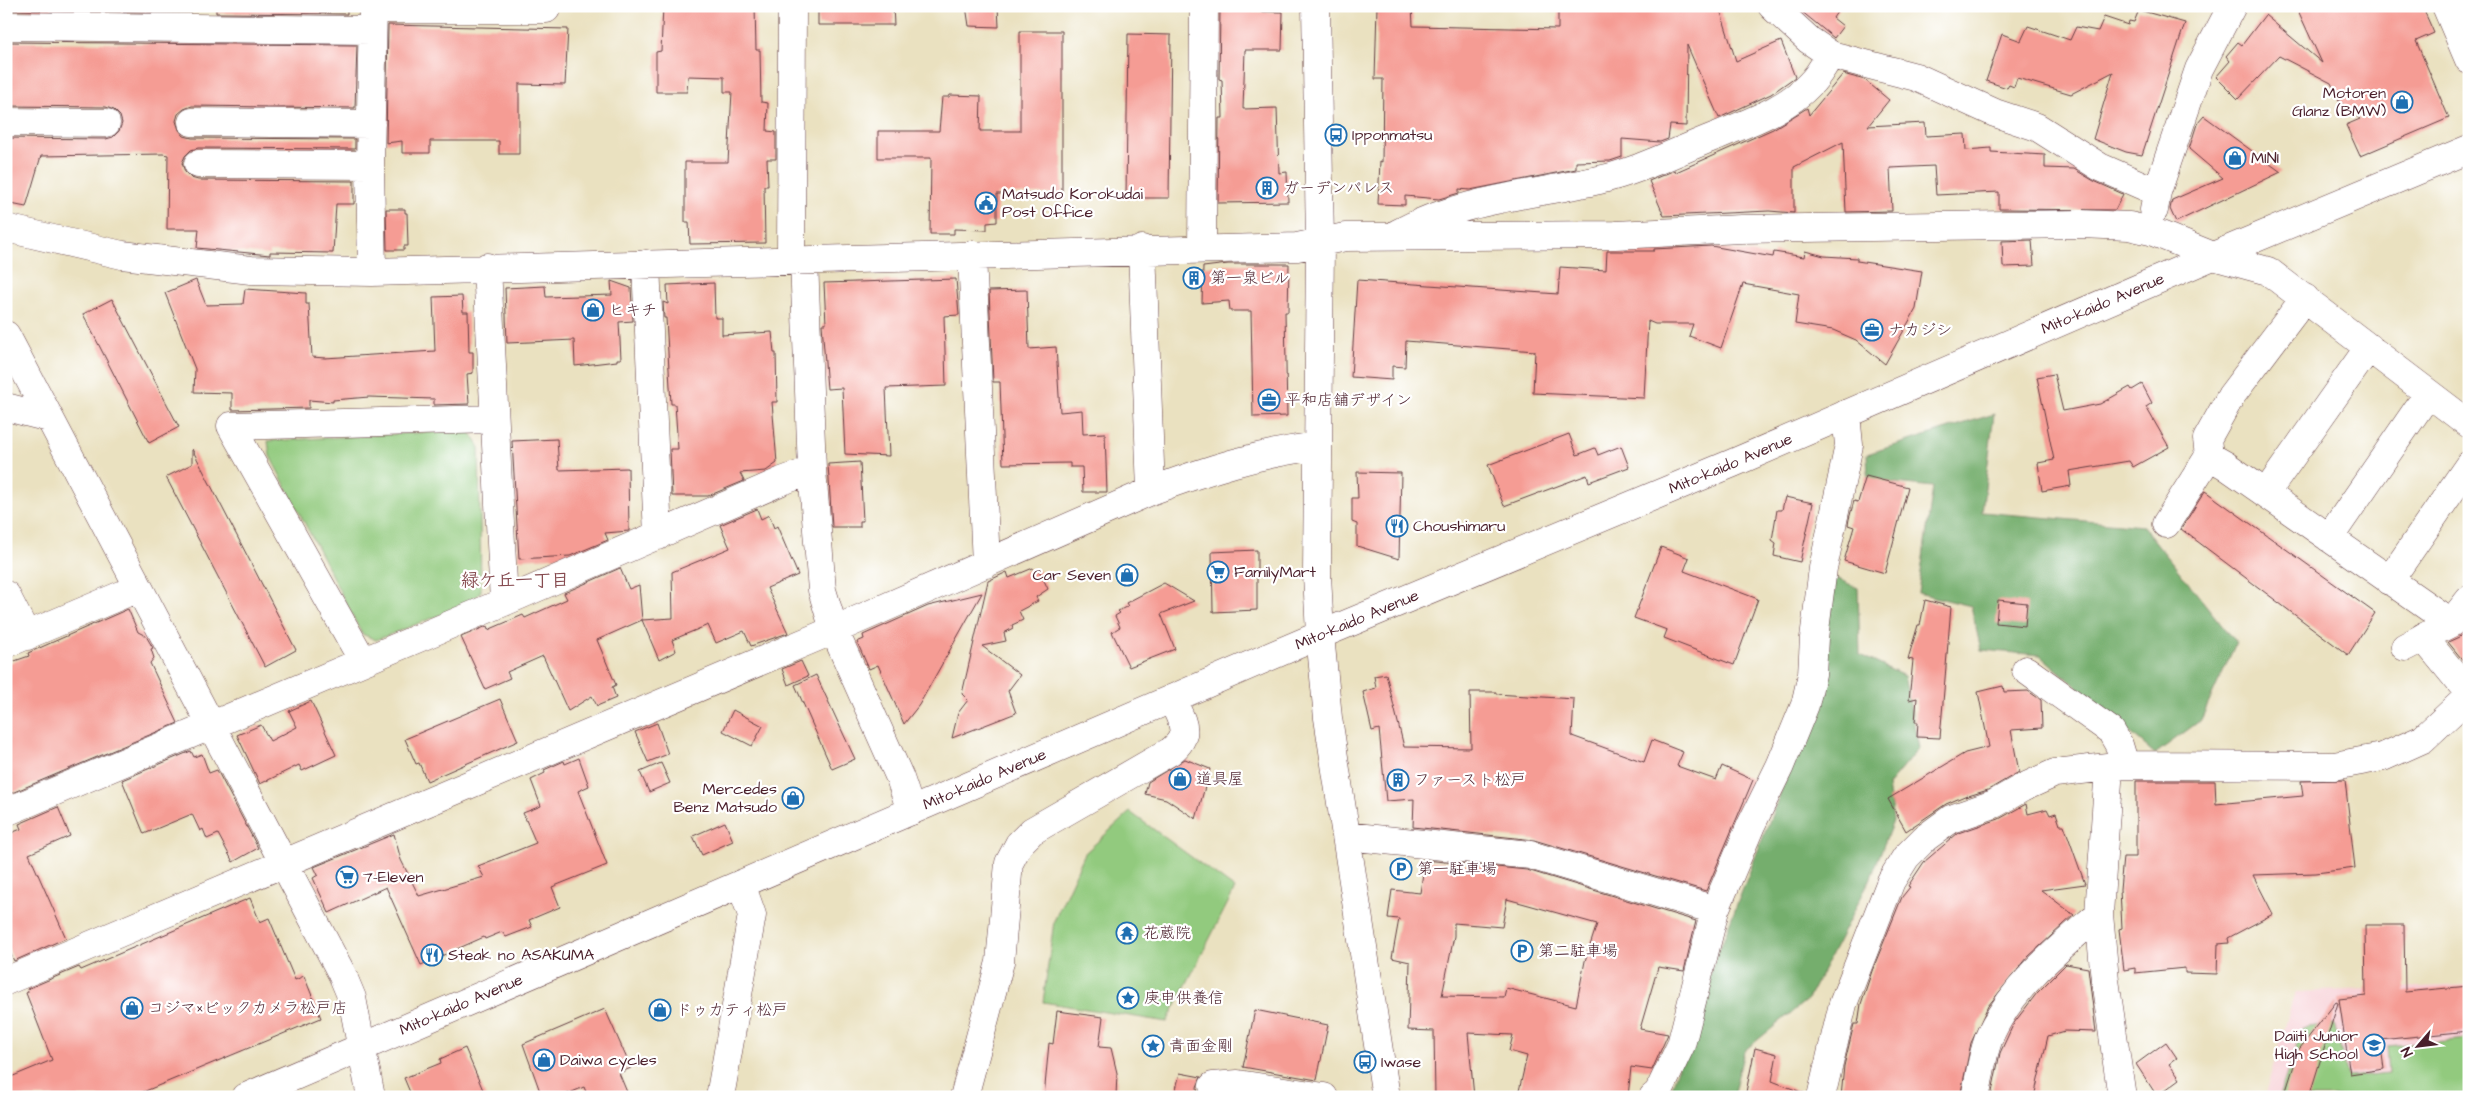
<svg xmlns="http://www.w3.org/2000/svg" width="2475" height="1103" viewBox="0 0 2475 1103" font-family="'Architects Daughter','Klee One',sans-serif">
	<rect width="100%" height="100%" fill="#fff"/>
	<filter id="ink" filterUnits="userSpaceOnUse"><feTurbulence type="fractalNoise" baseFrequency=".02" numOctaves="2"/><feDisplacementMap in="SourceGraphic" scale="10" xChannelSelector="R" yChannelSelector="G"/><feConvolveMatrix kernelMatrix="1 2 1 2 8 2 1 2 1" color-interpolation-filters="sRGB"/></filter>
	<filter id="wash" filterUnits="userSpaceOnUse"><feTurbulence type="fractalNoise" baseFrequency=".0096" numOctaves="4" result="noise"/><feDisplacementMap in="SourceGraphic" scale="20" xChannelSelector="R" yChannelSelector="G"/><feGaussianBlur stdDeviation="1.12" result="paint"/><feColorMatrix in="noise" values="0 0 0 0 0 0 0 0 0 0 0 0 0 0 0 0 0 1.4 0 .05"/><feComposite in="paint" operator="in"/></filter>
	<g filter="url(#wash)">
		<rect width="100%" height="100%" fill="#eae1c0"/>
		<!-- built -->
		<path fill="#f7cfd5" d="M2469,985V1097H2264L2295,992Z"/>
		<!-- green -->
		<path fill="#92ca7e" stroke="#6e7454" d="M469,430L479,446L481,591L471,603L376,640L362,634L270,456L268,441Z
			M1130,812L1235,889L1167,1022L1043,1002L1054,921L1085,853Z
			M2334,1024L2348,1077L2389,1073L2387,1046L2469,1039V1097H2279L2302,1029Z"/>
		<!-- forest -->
		<path fill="#75ae6d" stroke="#60664c" d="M1994,414L1982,512L2143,526L2236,643L2201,720L2155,754L2040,655L1981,650L1971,606L1918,593L1933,487L1868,480L1867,454Z
			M1829,575L1858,588L1860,655L1904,676L1919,748L1888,785L1893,821L1870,880L1808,999L1744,1051L1733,1097H1669L1700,999L1810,717Z"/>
		<g id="blocks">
			<!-- building -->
			<path fill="#f59c94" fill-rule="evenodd" d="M6,6H152V12L6,10Z
				M216,6H347V14L216,13Z
				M663,6H755L756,50H760L761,102L768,103L767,131L776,132V159H767L768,186H764L765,243L690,244L689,222H685V162H728L732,92H724V77L688,76L687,92H656V52L661,51Z
				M818,6H893L894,25H818Z
				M966,6H998L999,27L969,26Z
				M1377,6H1412L1413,26L1558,29V6H1719L1736,61L1781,41L1795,77L1771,94L1719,118L1687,45L1686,126L1670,125L1668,139L1660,142L1622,139V157L1610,161L1576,162V169L1470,190L1459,189V193L1439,199L1405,196V205L1378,204L1380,161L1382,162L1383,79H1375Z
				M1795,6H1841L1833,18L1843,26L1834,38Z
				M2296,6H2422L2434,33L2416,41L2449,118L2360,156L2346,125L2360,119L2340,102L2331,83L2279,56L2238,99L2216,77L2230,61L2226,56L2238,42L2242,45L2265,15L2322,63Z
				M2139,10L2185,23L2142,155L2126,152L2093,139L2113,72L2071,94L2017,78L2014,87L2009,85L2007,88L1986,81L2002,34L2021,41L2028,26L2070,40L2076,27L2098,31L2104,17L2128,25L2129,21L2134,22Z
				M1220,11L1283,12L1282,50H1245L1243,109L1277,108L1279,173L1287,172L1288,202L1218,203L1219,118H1223L1222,80L1219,79Z
				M388,25L568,29L565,85L519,84V154H499V141H430V153H402V141L386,143Z
				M1020,31H1062V194H997V222L987,223V230L954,229V234H930L931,158H878V131H939L942,97H949L950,95L981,96L980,131H1020Z
				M1128,34L1171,35L1169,198H1126Z
				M6,42L357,45L355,108L192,106L184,109L178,114L176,121L179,130L184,136L192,138L355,139V149L198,148L191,150L185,156L182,163L185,172L191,178L198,180L354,181V204H336L333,253L270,252V255L197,248L199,229H167L168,155L163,154L41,156L26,207L6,203V138L106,139L113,137L119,131L122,123L120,116L114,110L106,107L6,106Z
				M1843,74L1865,80L1889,100L1868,126L1925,123L1926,136L1965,134L1966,150L1991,148V152L2045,155V168L2074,169L2094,181L2123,194L2115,210L1999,209V192L1936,195L1934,166L1890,168L1892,211L1846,212L1843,142L1794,167V213L1769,211L1664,216L1649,181L1675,170L1676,172L1773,129L1807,108L1809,115Z
				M2204,116L2281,172L2176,222L2170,209L2172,200L2223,178L2189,149L2197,124Z
				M386,209H405V213H407L408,246H404V250H387Z
				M2032,240L2034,266L2003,267L2002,241Z
				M1711,246L1773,257L1774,252L1804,257L1805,251L1824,256L1857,258V261L1922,271L1916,309L1885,364L1856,340L1833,330L1795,324L1799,294L1743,284L1721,348L1689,336L1693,324H1655L1648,321L1644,398L1533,393L1535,351L1406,341L1405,367L1392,366V380L1351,377L1357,280L1558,294L1560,267L1606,270L1607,251H1654V249Z
				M1228,264H1289L1288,312H1285L1287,416L1253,417L1251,311H1230L1229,301L1202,303L1203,267Z
				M956,279L959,315L944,316L946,386L886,388L889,456L845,454L842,388L827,389L822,324H826L824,283Z
				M196,280L206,305L243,304L245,289L306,293V304H309L312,357L325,358L435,351L433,297L462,296L463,312H468L469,352H473V373L467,374L469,404L434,405V399L369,397L333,400V402L309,400V408L232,410V393L194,392L195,369L165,293Z
				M611,281L631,288L633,321L619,322L621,359H617V361L575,366L574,340L507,343L505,288L545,286L546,297L612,295Z
				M714,283L715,318H722V335L772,332L774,353H776L777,402H772L777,463L766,471L740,473L744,481L708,496H672L670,449H678L675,404H671L666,318H664L663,302L668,304L667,285Z
				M1027,290L1029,349L1056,347L1060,412L1082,410L1083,434L1105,433L1107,492H1083L1082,467H1070V463L1003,464L1000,382H993L989,291Z
				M112,299L179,427L149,443L83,314Z
				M2054,374L2063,411L2100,404L2130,387L2132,390L2142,384L2152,403L2146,407L2169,447L2133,467L2129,461L2069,471L2071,486L2042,491L2038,463L2054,460L2037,377Z
				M1569,434L1577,455L1595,448L1598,455L1621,446L1629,467L1589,482L1587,475L1504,506L1488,465Z
				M557,439L559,470L628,468L629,531L605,533L608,540L570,556L519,559L512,441Z
				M192,449L296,650L265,667L166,477L192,464Z
				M860,462L863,521H860V527H832L828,464Z
				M1357,472L1401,473L1399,559L1357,546V524L1352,522V498H1358Z
				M1866,476L1908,487L1885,573L1844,561L1854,527L1848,525L1849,519L1854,501L1858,502Z
				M2205,491L2375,613L2348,655L2181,529Z
				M1785,497L1813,503L1800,562L1774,556L1776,543L1772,540L1777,510H1782Z
				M757,509L761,519L769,515L774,528L777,526L798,575L767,588L788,633L751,646L744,631L716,643L708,625L672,640L676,651L659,660L642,620L597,640L616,685L612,687L616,698L597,706L592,696L568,711L543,656L507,672L510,678L485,689L461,637L487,626L488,630L523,615L525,618L567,599L564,593L620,568L629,589L639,585L642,620L673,618L672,572L730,548L720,525Z
				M1661,547L1689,558L1684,571L1758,599L1734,665L1664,638L1667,630L1634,618Z
				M1257,550V610L1213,612L1212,552Z
				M1033,568L1035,572L1039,570L1048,589L1036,597L1038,601L1019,611L1023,620L1012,625L1013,628L1004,633L1006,641L982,646L1020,675L1008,691L1016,713L952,738L958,713L968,700L962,694L988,581L1007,572L1009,578Z
				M1164,583L1194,601L1161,614L1175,649L1129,667L1112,632L1120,627L1115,616L1120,613L1118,611L1128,606L1126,603Z
				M982,593L919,705L904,724L878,665L869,669L857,642L864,639L863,635L928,606Z
				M1925,600L1951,607L1940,738L1917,737L1918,722H1915L1917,698L1909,700L1913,660L1908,659L1918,625H1920Z
				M1998,600L2027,603L2025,626L1996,623Z
				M128,609L138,632L146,636L153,648L151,649L154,658L150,663L178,723L7,795L6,664L29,656L28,653Z
				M2469,626V668L2448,642L2459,637Z
				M801,661L808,676L788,685L782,669Z
				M1386,674L1404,747L1471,748L1470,692H1496V694L1574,699L1572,736L1644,762L1652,740L1683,752L1677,766L1716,780L1722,766L1753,780L1706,891L1534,840L1413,827L1414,799L1386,801L1379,729L1372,731L1363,692L1376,688L1374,676Z
				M816,675L855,759L832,769L795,685Z
				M2003,686L2004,692L2028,691L2041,700L2042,728L2011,730L2019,772L1988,790L1965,797L1967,795L1946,804L1906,831L1888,799L1965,753L1989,747L1978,692Z
				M500,699L518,741L427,781L419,763L416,764L405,739Z
				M311,701L336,755L302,771L299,765L260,784L237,735L261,725L270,741L297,727L289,711Z
				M733,710L763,726L752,746L723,731Z
				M657,723L668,754L648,762L635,732Z
				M191,751L194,757L202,754L209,773L217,770L258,848L233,862L218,834L207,839L203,829L200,831L192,814L144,834L122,780Z
				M579,758L589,786L578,791L607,865L552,887L560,907L529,920L532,927L506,937L502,932L485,939L484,937L421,965L386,887L329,913L313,878L318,875L314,867L394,834L401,860L419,896L484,877L478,866L536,843L523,813L541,806L531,780L545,773L544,770L564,761L565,764Z
				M1185,759L1210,769L1196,819L1166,799L1145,794L1148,782Z
				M661,763L670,783L649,792L640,772Z
				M2345,780L2355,868L2316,873L2253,875L2273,914L2228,938L2229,943L2218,944L2217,974L2185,973V968L2135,973V968L2124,970L2119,929L2122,928L2120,890L2123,857H2136V781H2215L2216,804L2303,796L2301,781Z
				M2026,804L2028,814L2047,809L2050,815L2056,813L2060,825H2064L2085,884L2041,890L2074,915L2028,957L1988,1006L1971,1043L1960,1097H1841L1844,1066L1854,1024H1858L1861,1004L1872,971L1902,897L1910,887L1908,886L1924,862L1958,833L1999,819Z
				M58,807L70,836L29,854L66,938L14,961L6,944V835L21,829L19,824Z
				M725,822L733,841L702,855L693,836Z
				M1425,860L1527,870L1696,921L1684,971L1658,967L1640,1029L1668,1034L1652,1070L1631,1067L1628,1097H1542L1519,1091L1527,1056L1509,1051L1513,1035L1468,1033L1474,1097H1435L1434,1031L1408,1030L1410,962L1392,958L1399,919L1388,918L1392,890L1420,893ZM1507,899L1597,924L1585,961L1576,1006L1506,988L1504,997L1442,996L1454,936V923L1502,927Z
				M250,898L260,922L269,918L295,980L304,976L321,1018L131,1097H6V1079L52,1060L26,993L28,992L27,989L79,967L81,970Z
				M2365,925H2404L2405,992L2469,986V1031L2380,1040L2384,1069L2350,1074L2339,999L2366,996Z
				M2066,964L2088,968L2096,1032L2065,1031L2048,1036L2034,1097H1991L2000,1053L2014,1023L2037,993Z
				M2336,1002L2338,1003L2309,1097H2284L2296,1059L2293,1057Z
				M605,1009L631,1068L619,1073L629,1097H588L584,1087L560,1097H542L523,1044Z
				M1255,1010L1328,1025L1317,1080L1243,1067Z
				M1057,1011L1103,1017L1099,1047L1111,1048L1117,1073L1116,1096L1044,1097L1049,1043L1053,1044Z
				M2166,1042L2177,1058L2169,1064L2180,1079L2157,1096L2136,1064Z
				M465,1048L486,1097H412L404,1078L441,1063L440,1059Z
				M1755,1048L1777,1054L1772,1081L1806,1094V1097H1745Z
				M1180,1073L1201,1077L1197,1087L1198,1097L1175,1093Z"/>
		</g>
	</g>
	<g filter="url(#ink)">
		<use href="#blocks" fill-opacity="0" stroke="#623c41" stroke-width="1"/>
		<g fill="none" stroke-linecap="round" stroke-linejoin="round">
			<!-- minor casing -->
			<g stroke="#623c41" stroke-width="29">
				<path id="minor" d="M1316,6L1320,242L1317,574L1320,635L1328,718L1386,1097
					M1772,6L1809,40L1831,55L1916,77L1995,113L2037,127L2100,167L2157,192
					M2446,6L2469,60
					M373,9H546
					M6,26L371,30
					M6,122L106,123
					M192,122L371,124
					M198,164L370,165
					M2154,210L2157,192L2199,69L2232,6
					M6,228L122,255L251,270L372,272L1297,247L1345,237L1615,235L1741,229L2081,224L2129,226L2151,231L2213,256L2268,271L2469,424
					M1398,233C1460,200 1531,195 1599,180C1639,171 1677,151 1716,136C1749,122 1786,110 1811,83C1819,75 1824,64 1831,55
					M1202,248L1204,6
					M1142,249L1151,491
					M972,255L986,564
					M791,260L792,6
					M804,260L812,470L822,590L834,630L900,778L911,811
					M646,264L658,536
					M487,267L504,602
					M372,272L370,165L373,6
					M6,335L342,974L352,998L371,1097
					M6,407L49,418
					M2209,456L2225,465L2451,623
					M2266,493L2369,347
					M2166,524L2209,456L2207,439L2231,396L2305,298
					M2329,538L2428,394
					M2389,581L2469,465
					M6,595L27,636
					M2423,637L2469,693
					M6,644L138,588
					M2405,647L2451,623L2469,600
					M363,661L231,426L494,419
					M2026,670L2111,731L2119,745L2125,765
					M2109,767L2099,914L2105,980L2122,1097
					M6,812L504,602L782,481L812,470
					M1346,836L1530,855L1715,910
					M6,981L834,630L1151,491C1206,470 1260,453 1318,446
					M1213,1086L1238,1084L1324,1097
					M720,1097L752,915L741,884
					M964,1097L1000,962L1009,863L1019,844L1032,831L1171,751C1193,733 1181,721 1172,699
					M1653,1097L1658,1093L1681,1045L1715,910L1751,825L1780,766L1805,705L1812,674L1814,638L1823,568L1849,445L1846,414
					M1821,1097L1843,1004L1891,881L1906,857L1925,838L1951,819L1994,804L2022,788L2055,773L2125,765L2334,766L2383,757L2423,739L2469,696
					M1975,1097C1980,1077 1982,1052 1991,1033C2014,984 2060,948 2099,914"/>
			</g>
			<!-- highway casing -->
			<g stroke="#623c41" stroke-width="29">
				<g id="highway">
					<path id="s1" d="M246,1097L1320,635L1733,463L2213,256L2469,149"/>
				</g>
			</g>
			<!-- minor -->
			<use href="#minor" stroke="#fff" stroke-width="28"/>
			<!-- highway -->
			<use href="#highway" stroke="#fff" stroke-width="28"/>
		</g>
	</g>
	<!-- icons -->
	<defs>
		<g id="shop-ring" transform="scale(1.125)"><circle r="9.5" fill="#fff" stroke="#1f6fb2" stroke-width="1.5"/><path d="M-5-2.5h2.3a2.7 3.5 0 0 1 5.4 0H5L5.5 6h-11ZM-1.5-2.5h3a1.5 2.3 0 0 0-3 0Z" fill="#1f6fb2"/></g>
		<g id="bus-ring" transform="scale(1.125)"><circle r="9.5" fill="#fff" stroke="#1f6fb2" stroke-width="1.5"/><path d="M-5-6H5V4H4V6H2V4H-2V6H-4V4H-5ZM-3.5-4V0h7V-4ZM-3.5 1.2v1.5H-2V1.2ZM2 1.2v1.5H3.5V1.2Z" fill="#1f6fb2"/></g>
		<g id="building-ring" transform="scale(1.125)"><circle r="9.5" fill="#fff" stroke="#1f6fb2" stroke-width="1.5"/><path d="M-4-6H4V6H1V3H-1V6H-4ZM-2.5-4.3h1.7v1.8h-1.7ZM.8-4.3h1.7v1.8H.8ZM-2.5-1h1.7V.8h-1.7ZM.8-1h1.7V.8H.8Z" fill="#1f6fb2"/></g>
		<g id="civic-ring" transform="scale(1.125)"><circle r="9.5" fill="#fff" stroke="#1f6fb2" stroke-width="1.5"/><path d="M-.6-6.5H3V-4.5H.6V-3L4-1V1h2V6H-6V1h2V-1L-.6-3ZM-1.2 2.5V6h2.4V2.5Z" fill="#1f6fb2"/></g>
		<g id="office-ring" transform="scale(1.125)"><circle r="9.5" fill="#fff" stroke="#1f6fb2" stroke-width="1.5"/><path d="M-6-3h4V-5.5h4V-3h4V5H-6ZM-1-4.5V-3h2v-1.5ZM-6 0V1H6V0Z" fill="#1f6fb2"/></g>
		<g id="restaurant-ring" transform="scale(1.125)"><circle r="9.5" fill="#fff" stroke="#1f6fb2" stroke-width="1.5"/><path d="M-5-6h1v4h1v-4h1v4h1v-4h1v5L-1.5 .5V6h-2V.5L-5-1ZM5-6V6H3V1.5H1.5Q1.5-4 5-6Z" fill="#1f6fb2"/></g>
		<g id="supermarket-ring" transform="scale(1.125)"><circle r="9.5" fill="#fff" stroke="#1f6fb2" stroke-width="1.5"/><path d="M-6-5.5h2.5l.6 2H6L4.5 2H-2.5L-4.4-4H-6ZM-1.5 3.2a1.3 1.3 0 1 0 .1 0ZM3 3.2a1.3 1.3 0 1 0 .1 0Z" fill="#1f6fb2"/></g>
		<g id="parking-ring" transform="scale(1.125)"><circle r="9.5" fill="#fff" stroke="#1f6fb2" stroke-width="1.5"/><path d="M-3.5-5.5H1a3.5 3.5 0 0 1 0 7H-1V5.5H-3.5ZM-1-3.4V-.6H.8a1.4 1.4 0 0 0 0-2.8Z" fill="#1f6fb2"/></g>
		<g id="temple-ring" transform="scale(1.125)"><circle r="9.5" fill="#fff" stroke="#1f6fb2" stroke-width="1.5"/><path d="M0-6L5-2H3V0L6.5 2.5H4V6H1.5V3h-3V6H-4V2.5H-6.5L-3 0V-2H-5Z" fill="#1f6fb2"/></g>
		<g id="sight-ring" transform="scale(1.125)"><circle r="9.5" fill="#fff" stroke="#1f6fb2" stroke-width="1.5"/><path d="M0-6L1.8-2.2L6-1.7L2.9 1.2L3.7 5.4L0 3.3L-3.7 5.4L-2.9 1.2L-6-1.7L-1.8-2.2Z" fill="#1f6fb2"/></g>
		<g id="school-ring" transform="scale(1.125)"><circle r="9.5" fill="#fff" stroke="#1f6fb2" stroke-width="1.5"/><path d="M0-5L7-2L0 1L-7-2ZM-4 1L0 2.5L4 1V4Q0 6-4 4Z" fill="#1f6fb2"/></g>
	</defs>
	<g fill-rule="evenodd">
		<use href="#shop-ring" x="2402" y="102"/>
		<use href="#bus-ring" x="1336" y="135"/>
		<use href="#shop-ring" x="2235" y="158"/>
		<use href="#building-ring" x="1267" y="188"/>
		<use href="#civic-ring" x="986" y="203"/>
		<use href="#building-ring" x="1194" y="278"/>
		<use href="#shop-ring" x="593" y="310"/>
		<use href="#office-ring" x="1872" y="330"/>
		<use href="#office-ring" x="1269" y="400"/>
		<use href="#restaurant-ring" x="1397" y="526"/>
		<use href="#supermarket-ring" x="1218" y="572"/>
		<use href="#shop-ring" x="1127" y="575"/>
		<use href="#shop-ring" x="1180" y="779"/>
		<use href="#building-ring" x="1398" y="780"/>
		<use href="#shop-ring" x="793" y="798"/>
		<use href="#parking-ring" x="1401" y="869"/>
		<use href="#supermarket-ring" x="347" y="877"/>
		<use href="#temple-ring" x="1127" y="933"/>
		<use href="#parking-ring" x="1522" y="951"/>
		<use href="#restaurant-ring" x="432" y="955"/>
		<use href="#sight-ring" x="1128" y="998"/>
		<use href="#shop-ring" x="132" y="1008"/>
		<use href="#shop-ring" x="660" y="1010"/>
		<use href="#school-ring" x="2374" y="1045"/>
		<use href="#sight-ring" x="1153" y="1046"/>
		<use href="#shop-ring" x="544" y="1060"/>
		<use href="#bus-ring" x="1365" y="1062"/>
	</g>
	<g text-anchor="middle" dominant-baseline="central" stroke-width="4.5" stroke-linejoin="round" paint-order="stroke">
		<!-- poi labels -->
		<g font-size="16" fill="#4a1f2b" stroke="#fff" text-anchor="start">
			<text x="2386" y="93" text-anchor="end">Motoren<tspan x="2386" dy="18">Glanz (BMW)</tspan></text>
			<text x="1352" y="135">Ipponmatsu</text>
			<text x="2251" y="158">MINI</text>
			<text x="1283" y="188">ガーデンパレス</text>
			<text x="1002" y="194">Matsudo Korokudai<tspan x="1002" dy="18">Post Office</tspan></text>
			<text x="1210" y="278">第一泉ビル</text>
			<text x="609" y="310">ヒキチ</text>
			<text x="1888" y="330">ナカジシ</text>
			<text x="1285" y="400">平和店舗デザイン</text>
			<text x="1413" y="526">Choushimaru</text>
			<text x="1234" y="572">FamilyMart</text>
			<text x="1111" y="575" text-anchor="end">Car Seven</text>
			<text x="1196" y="779">道具屋</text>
			<text x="1414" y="780">ファースト松戸</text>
			<text x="777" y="789" text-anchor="end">Mercedes<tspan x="777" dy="18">Benz Matsudo</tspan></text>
			<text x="1417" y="869">第一駐車場</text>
			<text x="363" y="877">7-Eleven</text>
			<text x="1143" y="933">花蔵院</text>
			<text x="1538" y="951">第二駐車場</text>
			<text x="448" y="955">Steak no ASAKUMA</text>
			<text x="1144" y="998">庚申供養信</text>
			<text x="148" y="1008">コジマ×ビックカメラ松戸店</text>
			<text x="676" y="1010">ドゥカティ松戸</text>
			<text x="2358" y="1036" text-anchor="end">Daiiti Junior<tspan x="2358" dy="18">High School</tspan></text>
			<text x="1169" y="1046">青面金剛</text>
			<text x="560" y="1060">Daiwa cycles</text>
			<text x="1381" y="1062">Iwase</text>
		</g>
		<!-- street labels -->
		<g font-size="16" fill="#4a1f2b" stroke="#fff">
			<text stroke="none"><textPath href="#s1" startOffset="2019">Mito-kaido Avenue</textPath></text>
			<text stroke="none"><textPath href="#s1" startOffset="1614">Mito-kaido Avenue</textPath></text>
			<text stroke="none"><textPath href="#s1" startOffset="1209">Mito-kaido Avenue</textPath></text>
			<text stroke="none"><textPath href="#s1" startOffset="804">Mito-kaido Avenue</textPath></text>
			<text stroke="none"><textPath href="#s1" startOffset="234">Mito-kaido Avenue</textPath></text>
		</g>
		<!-- neighbourhood labels -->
		<g font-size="18" font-weight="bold" fill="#864b50" stroke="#fff">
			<text x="515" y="580">緑ケ丘一丁目</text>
		</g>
	</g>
	<!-- margin -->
	<rect width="2475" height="1103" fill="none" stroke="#fff" stroke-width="25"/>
	<!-- north arrow -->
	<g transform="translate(2418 1046) rotate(242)" stroke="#ffffff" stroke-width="4" paint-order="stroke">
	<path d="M0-4L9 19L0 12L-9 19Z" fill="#4a1f2b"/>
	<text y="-8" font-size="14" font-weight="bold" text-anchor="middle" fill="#4a1f2b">N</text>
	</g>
</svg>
